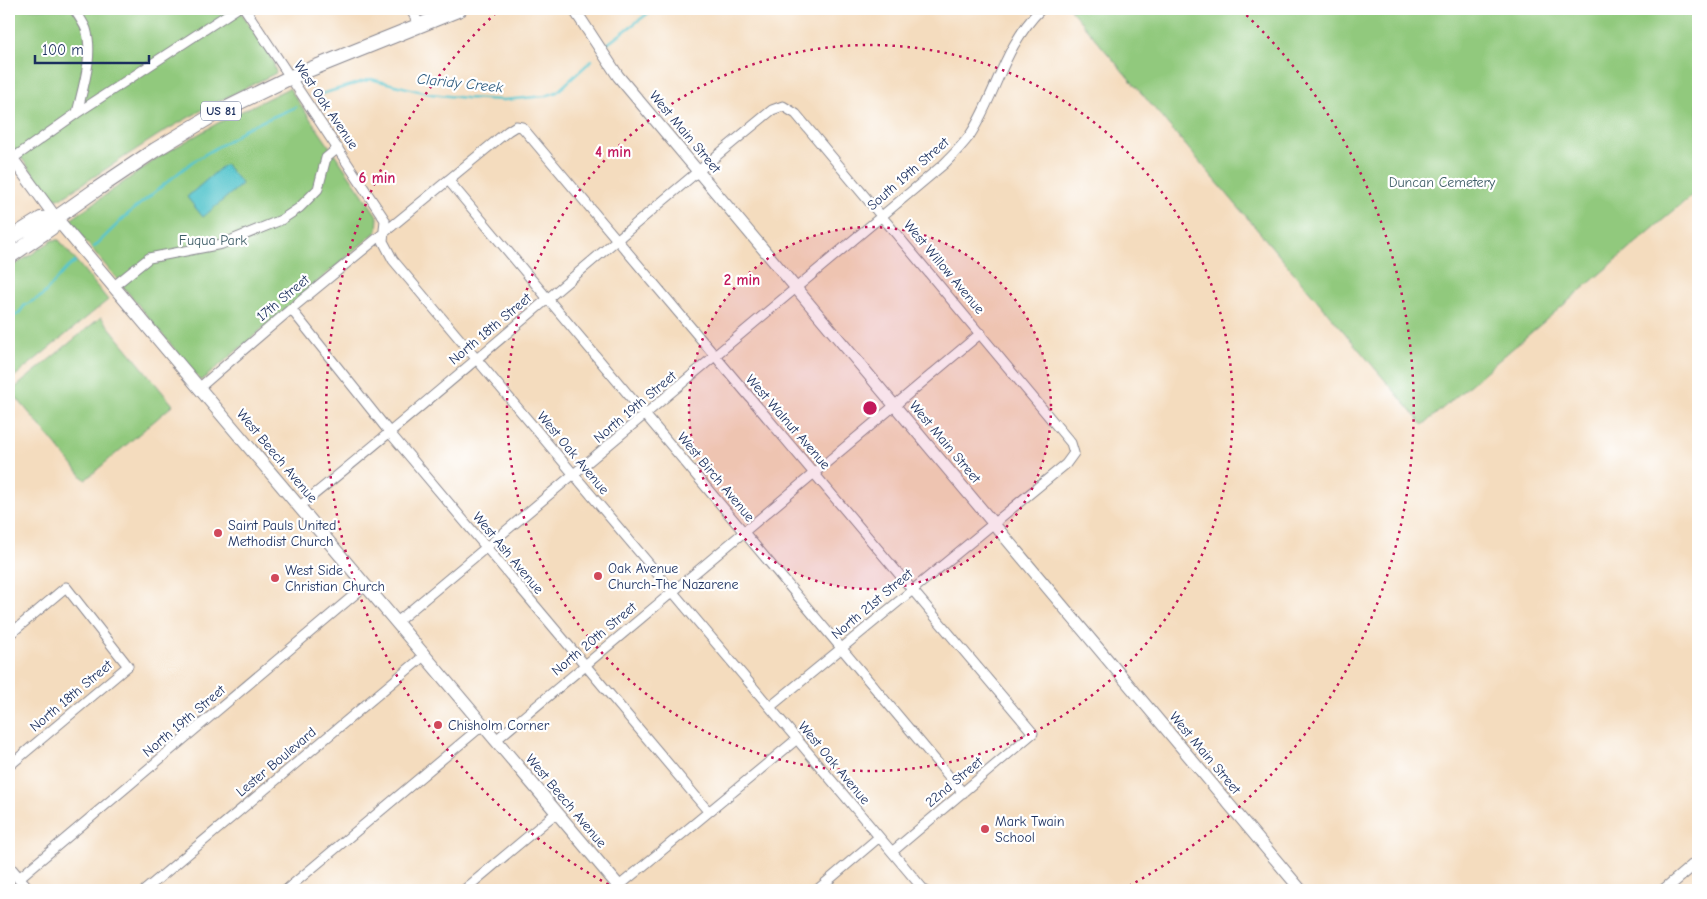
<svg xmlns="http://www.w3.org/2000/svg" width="1707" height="899" viewBox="0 0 1707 899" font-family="'Comic Neue',sans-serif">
	<rect width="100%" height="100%" fill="#fff"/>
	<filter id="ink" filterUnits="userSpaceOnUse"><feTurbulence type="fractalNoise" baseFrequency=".02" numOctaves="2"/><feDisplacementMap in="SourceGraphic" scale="10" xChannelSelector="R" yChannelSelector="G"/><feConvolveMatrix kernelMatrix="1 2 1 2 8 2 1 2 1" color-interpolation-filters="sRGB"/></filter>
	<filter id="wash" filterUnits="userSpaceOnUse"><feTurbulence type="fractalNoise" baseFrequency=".0096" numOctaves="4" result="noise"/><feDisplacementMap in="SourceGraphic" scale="20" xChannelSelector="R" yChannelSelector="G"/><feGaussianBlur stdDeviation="1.12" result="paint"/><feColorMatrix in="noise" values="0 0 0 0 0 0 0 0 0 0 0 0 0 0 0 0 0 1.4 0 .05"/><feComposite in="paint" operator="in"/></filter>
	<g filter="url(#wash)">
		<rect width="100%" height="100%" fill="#f4dcbe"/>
		<!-- green -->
		<path fill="#91c97d" stroke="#567c6e" d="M9,9H239L273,61L276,73L209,106L163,132L61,198H52L9,142Z
			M1070,9H1698V190L1423,425Z
			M289,88L378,217L377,231L201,381L69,221L162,155L218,123Z
			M53,240H59L108,300L9,381V269Z
			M101,317L173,405L85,480L11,391Z"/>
		<!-- water -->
		<path fill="#59c6ce" stroke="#3a7a96" d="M225,164L242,184L203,217L187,197Z"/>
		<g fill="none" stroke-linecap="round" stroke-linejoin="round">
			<!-- stream -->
			<path stroke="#59c6ce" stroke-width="2.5" d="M606,45L654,9
				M315,96L371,79L431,94L466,98L504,100L545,96L557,92L592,60
				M94,247L129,213L192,162L236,136L244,129L296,107
				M9,320L19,313L25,305L42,296L65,270L75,262"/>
		</g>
	</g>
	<g filter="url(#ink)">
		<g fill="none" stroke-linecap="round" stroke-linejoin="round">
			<!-- minor casing -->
			<g stroke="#88868e" stroke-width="11">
				<path id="minor" d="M74,9C78,15 83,22 86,29C94,55 83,87 77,113
					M245,9L385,220L383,241L393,260L924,890
					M410,9L421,26
					M12,159L77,113L236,9
					M448,180L963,793
					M114,286L149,258L222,244L281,220L299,208L318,189L326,158L338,148
					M291,309L390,433L708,811
					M199,388L291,309L508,131L516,126L522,127L1033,733L892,852
					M300,506C460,377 613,240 772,110L783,106L796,114L1071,443L1074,453L1066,464L770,707
					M397,622L944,164C953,155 962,146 970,135C997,93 1003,47 1041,9
					M9,635L66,587L128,666L9,766
					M496,740L981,333
					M19,878L366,585
					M619,886L797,739
					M145,890L425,655
					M286,890L483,725
					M464,890L556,813
					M817,890L878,838"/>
			</g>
			<!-- tertiary casing -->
			<g stroke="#88868e" stroke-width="13">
				<path id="tertiary" d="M574,9L618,76L1301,890
					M9,154L56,218
					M9,867L29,890
					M1664,890L1698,861"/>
			</g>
			<!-- secondary casing -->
			<g stroke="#88868e" stroke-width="14">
				<path id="secondary" d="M56,218L622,890"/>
			</g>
			<!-- primary casing -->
			<g stroke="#88868e" stroke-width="16">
				<path id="primary" d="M9,166L12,159
					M9,239L41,219L56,218
					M9,257L51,228L56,218L97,189L155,150L215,114L291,77L460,9"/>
			</g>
			<!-- minor -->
			<use href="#minor" stroke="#fff" stroke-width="9"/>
			<!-- tertiary -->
			<use href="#tertiary" stroke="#fff" stroke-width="11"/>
			<!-- secondary -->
			<use href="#secondary" stroke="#fff" stroke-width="12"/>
			<!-- primary -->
			<use href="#primary" stroke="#fff" stroke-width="14"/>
		</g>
	</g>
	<!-- distance rings -->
	<circle cx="870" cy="408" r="181" fill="#c2185b" fill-opacity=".12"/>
	<g fill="none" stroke="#c2185b" stroke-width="2.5" stroke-dasharray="2.5 5">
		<circle cx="870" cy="408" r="181"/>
		<circle cx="870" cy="408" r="363"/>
		<path d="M615 888A544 544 0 0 1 499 10M1241 10A544 544 0 0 1 1125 888"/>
	</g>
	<!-- markers -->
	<g fill="#d1495b" stroke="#fff" stroke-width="2">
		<circle cx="218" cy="533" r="5"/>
		<circle cx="598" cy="576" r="5"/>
		<circle cx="275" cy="578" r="5"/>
		<circle cx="438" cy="725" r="5"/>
		<circle cx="985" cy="829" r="5"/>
	</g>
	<g text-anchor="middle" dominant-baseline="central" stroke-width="4.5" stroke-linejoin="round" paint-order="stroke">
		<!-- shield labels -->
		<rect fill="#fff" stroke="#5f6d8e" stroke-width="1" x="201" y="101.5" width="40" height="19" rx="4"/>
		<g font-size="12" font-weight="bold" fill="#1b2f5e">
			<text x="221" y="111">US 81</text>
		</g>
		<!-- street labels -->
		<g font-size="14" fill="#1b2f5e" stroke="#fff">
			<text transform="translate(326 105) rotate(56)">West Oak Avenue</text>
			<text transform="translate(685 132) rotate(50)">West Main Street</text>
			<text transform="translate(908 174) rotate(-41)">South 19th Street</text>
			<text transform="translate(944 267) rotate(50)">West Willow Avenue</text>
			<text transform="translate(283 298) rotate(-40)">17th Street</text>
			<text transform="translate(490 329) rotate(-40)">North 18th Street</text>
			<text transform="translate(635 407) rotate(-40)">North 19th Street</text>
			<text transform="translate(788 422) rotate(49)">West Walnut Avenue</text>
			<text transform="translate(945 442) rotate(50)">West Main Street</text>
			<text transform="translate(573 453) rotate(50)">West Oak Avenue</text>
			<text transform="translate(277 456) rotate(50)">West Beech Avenue</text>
			<text transform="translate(716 477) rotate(50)">West Birch Avenue</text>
			<text transform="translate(508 553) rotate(50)">West Ash Avenue</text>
			<text transform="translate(872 604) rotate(-40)">North 21st Street</text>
			<text transform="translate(594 639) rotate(-40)">North 20th Street</text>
			<text transform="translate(71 696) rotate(-40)">North 18th Street</text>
			<text transform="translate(184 721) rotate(-40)">North 19th Street</text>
			<text transform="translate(1205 753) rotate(50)">West Main Street</text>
			<text transform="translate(276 762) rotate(-40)">Lester Boulevard</text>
			<text transform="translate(834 763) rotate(50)">West Oak Avenue</text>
			<text transform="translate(954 782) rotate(-40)">22nd Street</text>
			<text transform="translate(566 801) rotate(50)">West Beech Avenue</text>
		</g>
		<!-- park labels -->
		<g font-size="14" fill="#3e5d67" stroke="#fff">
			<text x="1442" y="182">Duncan Cemetery</text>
			<text x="213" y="240">Fuqua Park</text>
		</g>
		<!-- poi labels -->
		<g font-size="14" fill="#1b2f5e" stroke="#fff" text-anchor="start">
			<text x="228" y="525">Saint Pauls United<tspan x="228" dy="16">Methodist Church</tspan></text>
			<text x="608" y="568">Oak Avenue<tspan x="608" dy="16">Church-The Nazarene</tspan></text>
			<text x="285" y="570">West Side<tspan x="285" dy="16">Christian Church</tspan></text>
			<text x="448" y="725">Chisholm Corner</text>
			<text x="995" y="821">Mark Twain<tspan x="995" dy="16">School</tspan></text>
		</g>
		<!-- water labels -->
		<g font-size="15" font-style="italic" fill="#2e5c80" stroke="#fff">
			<text transform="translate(460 83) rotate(6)">Claridy Creek</text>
		</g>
	</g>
	<circle cx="870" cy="408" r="8" fill="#c2185b" stroke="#fff" stroke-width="2.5"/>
	<g font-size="15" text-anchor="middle" font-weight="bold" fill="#c2185b" stroke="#fff" stroke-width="4.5" stroke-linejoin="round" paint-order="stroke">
		<text x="613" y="157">4 min</text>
		<text x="377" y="183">6 min</text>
		<text x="742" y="285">2 min</text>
	</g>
	<!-- margin -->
	<rect width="1707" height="899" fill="none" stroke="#fff" stroke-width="30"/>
	<!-- scale -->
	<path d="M35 55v8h114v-8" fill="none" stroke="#1b2f5e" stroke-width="2.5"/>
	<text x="42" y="55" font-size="15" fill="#1b2f5e" stroke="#ffffff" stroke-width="4" paint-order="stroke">100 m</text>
</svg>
